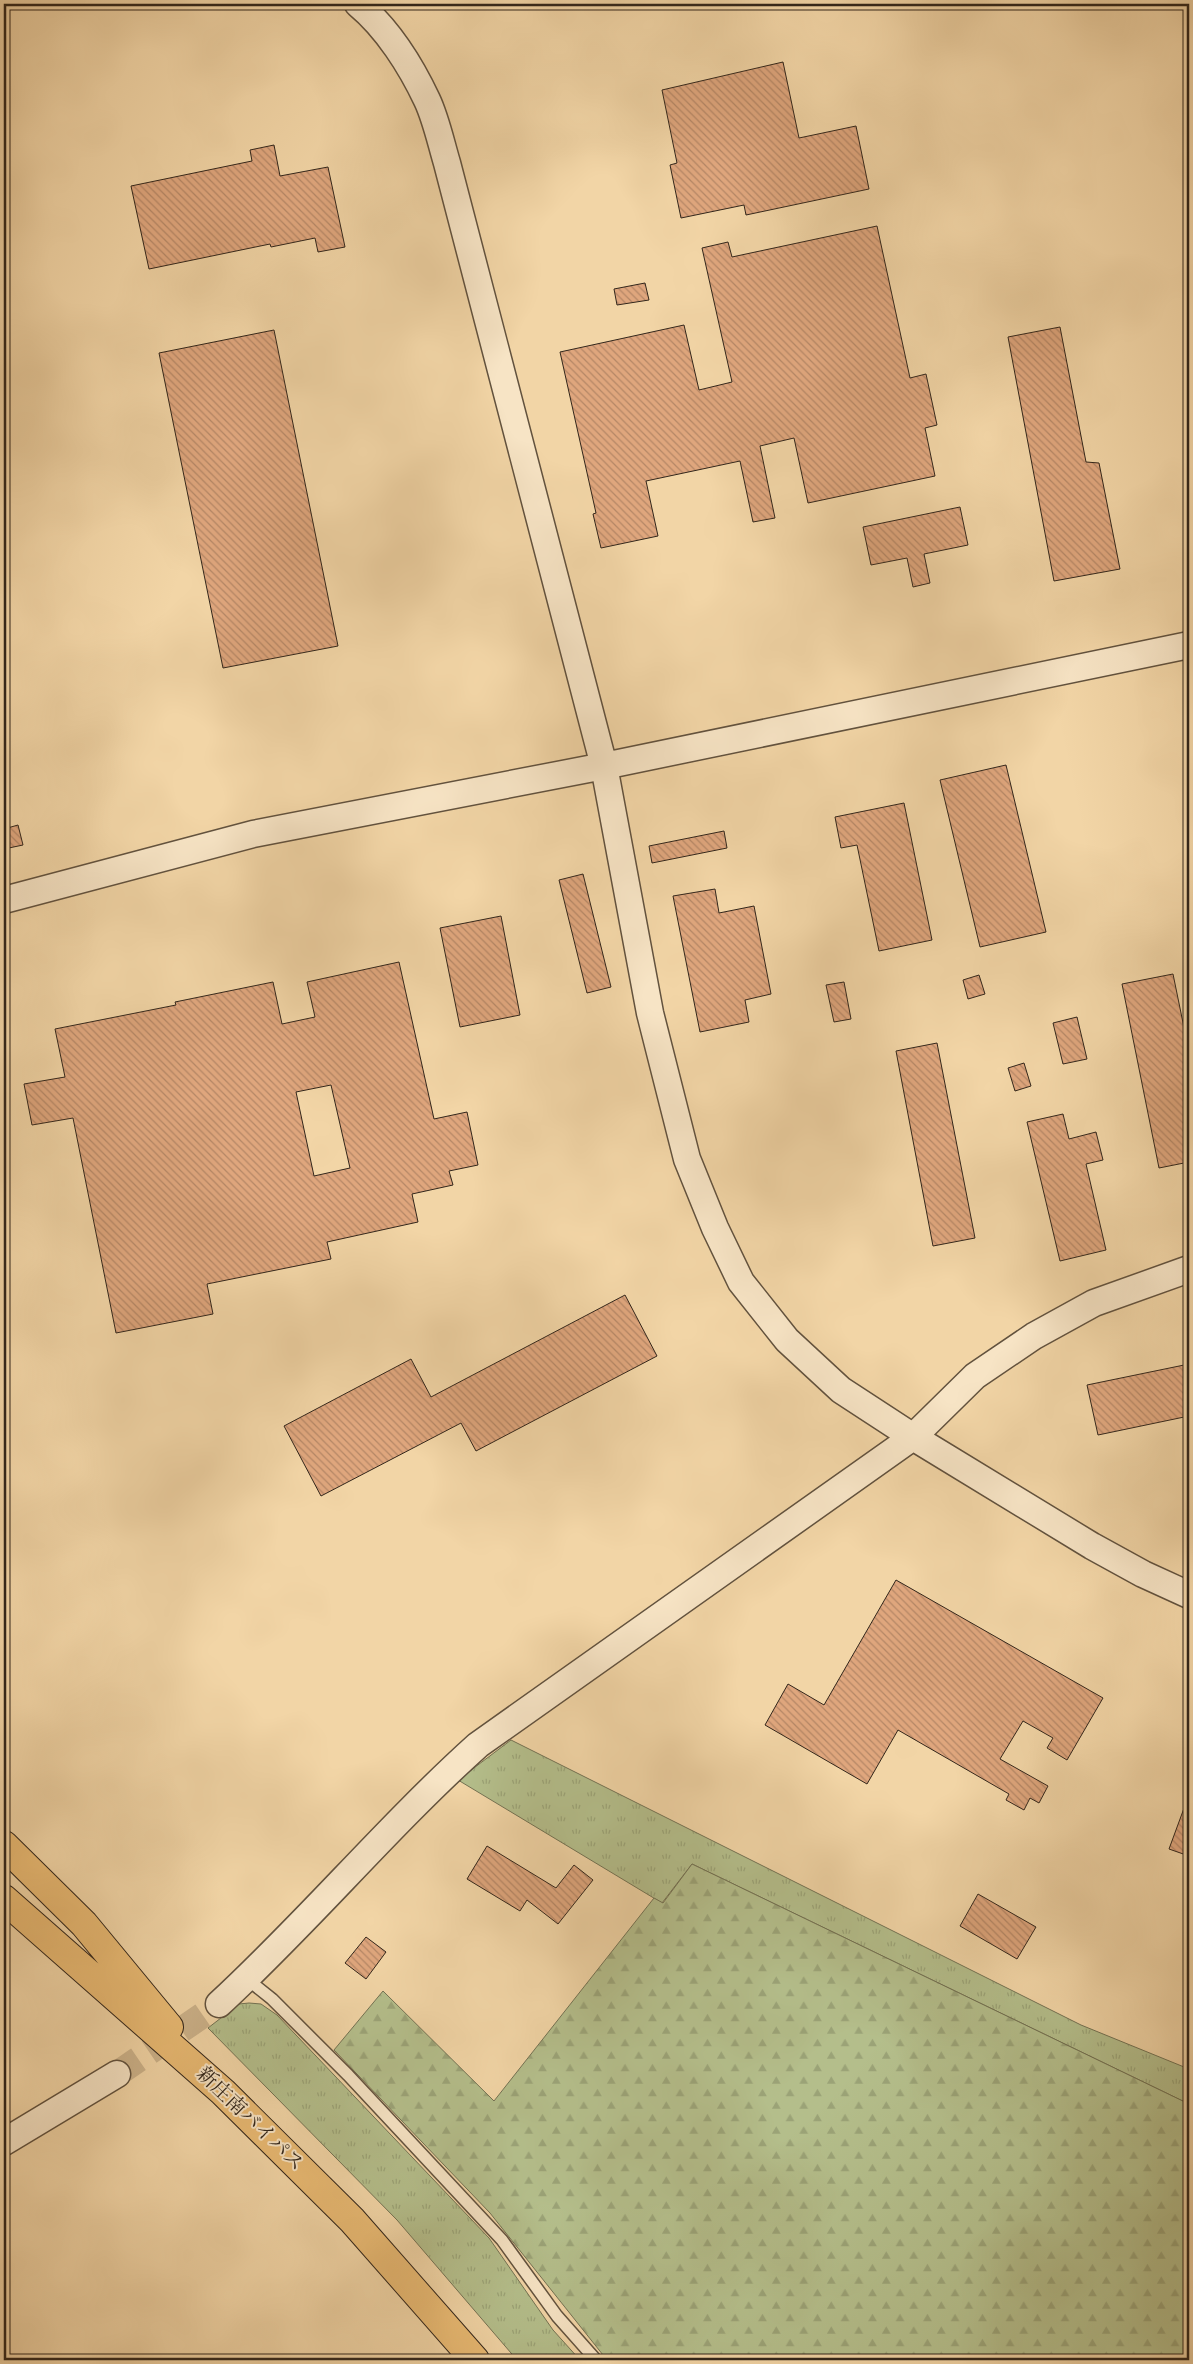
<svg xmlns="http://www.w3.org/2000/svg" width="1193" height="2364" viewBox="0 0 1193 2364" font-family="'Sorts Mill Goudy','Noto Serif JP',serif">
	<defs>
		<pattern id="grass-tufts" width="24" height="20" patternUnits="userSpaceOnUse" patternTransform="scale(1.25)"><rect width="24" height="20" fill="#b4be8b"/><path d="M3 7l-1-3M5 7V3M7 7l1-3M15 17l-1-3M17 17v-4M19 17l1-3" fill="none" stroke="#9ba377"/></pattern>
		<pattern id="forest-firs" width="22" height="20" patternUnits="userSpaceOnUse" patternTransform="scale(1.25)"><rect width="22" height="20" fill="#b4be8b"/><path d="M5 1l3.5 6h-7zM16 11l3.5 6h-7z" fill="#9ba377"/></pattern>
		<pattern id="building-back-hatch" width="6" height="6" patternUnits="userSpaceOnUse" patternTransform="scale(1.25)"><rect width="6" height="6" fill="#dfa67d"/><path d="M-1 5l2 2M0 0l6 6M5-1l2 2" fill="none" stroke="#b58766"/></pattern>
	</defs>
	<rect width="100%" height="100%" fill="#f2d5a6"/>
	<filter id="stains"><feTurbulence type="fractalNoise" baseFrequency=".004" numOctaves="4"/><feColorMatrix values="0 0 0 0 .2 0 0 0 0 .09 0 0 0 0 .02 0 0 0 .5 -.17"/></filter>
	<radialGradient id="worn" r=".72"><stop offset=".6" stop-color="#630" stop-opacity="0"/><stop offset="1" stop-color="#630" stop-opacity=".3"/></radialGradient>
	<!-- grass -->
	<path fill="url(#grass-tufts)" stroke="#737253" d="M511,1740L1081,2025L1189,2069V2104L692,1864L662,1903L458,1780Z
		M249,2003L261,2004L277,2015L489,2238L553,2330L580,2360H517L397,2220L208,2028L239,2004Z"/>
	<!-- forest -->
	<path fill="url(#forest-firs)" stroke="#737253" d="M692,1864L1189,2104V2360H607L490,2213L334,2050L383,1991L494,2101L654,1898L663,1903Z"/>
	<!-- building -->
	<path fill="url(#building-back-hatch)" stroke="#32261b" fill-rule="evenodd" d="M783,62L799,138L856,126L869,189L746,215L744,205L681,218L670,165L677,163L662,90Z
		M274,145L280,176L328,167L345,247L318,252L315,238L271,247L270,244L149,269L131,186L252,161L250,150Z
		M877,226L910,378L926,374L937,425L925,428L935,476L808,503L794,438L760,446L775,518L753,522L740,461L646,481L658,536L601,548L593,514L596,513L560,352L684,325L699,390L732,382L702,248L728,242L732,257Z
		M645,283L649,300L617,305L614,289Z
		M1060,327L1086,462L1099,463L1120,569L1054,581L1008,337Z
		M274,330L338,646L223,668L159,353Z
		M960,507L968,545L924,554L930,583L913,587L907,558L871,565L863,527Z
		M1006,765L1046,932L980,947L940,780Z
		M904,803L932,940L879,951L857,845L841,848L835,817Z
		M18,825L23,845L4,849V829Z
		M724,831L727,848L652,863L649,846Z
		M583,874L611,987L587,993L559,880Z
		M715,889L719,913L754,906L771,994L745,1000L749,1022L700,1032L673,896Z
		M501,916L520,1015L460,1027L440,928Z
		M399,962L434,1119L467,1112L478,1165L449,1171L453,1185L412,1194L418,1222L327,1242L331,1259L207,1284L213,1314L116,1333L73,1118L32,1125L24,1084L65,1077L55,1029L176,1005L175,1002L273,982L282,1024L315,1017L307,982ZM331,1085L350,1168L314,1176L296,1092Z
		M1173,974L1189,1052V1162L1159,1168L1122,984Z
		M979,975L985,994L968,999L963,980Z
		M844,982L851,1019L834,1022L826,985Z
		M1077,1017L1087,1059L1063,1064L1053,1023Z
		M937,1043L975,1238L933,1246L896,1051Z
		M1024,1063L1031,1086L1015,1091L1008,1068Z
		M1063,1114L1069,1139L1096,1132L1103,1160L1086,1164L1106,1250L1060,1261L1027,1122Z
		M625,1295L657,1356L476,1451L461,1423L321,1496L284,1426L411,1359L431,1397Z
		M1189,1364V1416L1098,1435L1087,1385Z
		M896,1580L1103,1698L1067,1760L1047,1748L1053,1738L1023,1721L1000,1759L1048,1786L1039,1803L1030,1798L1024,1810L1006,1800L1009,1794L898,1730L867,1784L765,1725L788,1684L824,1705Z
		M1187,1800L1189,1801V1856L1169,1849Z
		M487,1846L556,1888L574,1865L593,1880L558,1924L527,1900L520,1911L467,1879Z
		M978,1894L1036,1927L1017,1959L960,1926Z
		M366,1937L386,1952L366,1979L345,1963Z"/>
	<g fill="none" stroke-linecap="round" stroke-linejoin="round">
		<!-- tertiary-tunnel -->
		<path stroke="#ccb28a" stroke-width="26" stroke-dasharray="26 13" stroke-linecap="butt" d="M117,2074L219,2004"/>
		<!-- service casing -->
		<g stroke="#62523e" stroke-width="14">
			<path id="service" d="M247,1979L272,1999L348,2075L502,2240L557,2316L596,2360"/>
		</g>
		<!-- tertiary casing -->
		<g stroke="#62523e" stroke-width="29">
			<path id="tertiary" d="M358,4C387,28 411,66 427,100C436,119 441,143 447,163L604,766L650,1013L687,1159L715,1228L741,1282L787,1340L841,1390L913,1437L1092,1546L1143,1574L1189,1595
				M4,900L253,834L604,766L1189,645
				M219,2004C309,1921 387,1827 478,1745L913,1437L975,1376L1034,1336L1094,1303L1189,1269
				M4,2142L117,2074"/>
		</g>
		<!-- motorway casing -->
		<g stroke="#32261b" stroke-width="30">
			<path id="motorway" d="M4,1845L84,1924L169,2027
				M4,1899L223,2092L352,2220L475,2360"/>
		</g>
		<!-- service -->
		<use href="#service" stroke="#f7e4c5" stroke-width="11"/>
		<!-- tertiary -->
		<use href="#tertiary" stroke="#f7e4c5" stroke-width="26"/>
		<!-- motorway -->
		<use href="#motorway" stroke="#e9ba73" stroke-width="28"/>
	</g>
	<g text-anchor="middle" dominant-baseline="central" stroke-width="4" stroke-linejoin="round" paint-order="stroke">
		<!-- street labels -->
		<g font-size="20" fill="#32261b" stroke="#f7e4c5">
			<text transform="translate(249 2120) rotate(44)">新庄南バイパス</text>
		</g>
	</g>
	<!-- margin -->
	<rect width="1193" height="2364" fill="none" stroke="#f2d5a6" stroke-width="20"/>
	<rect x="5" y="5" width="1183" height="2354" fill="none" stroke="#32261b" stroke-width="2.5"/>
	<rect x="10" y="10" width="1173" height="2344" fill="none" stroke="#32261b"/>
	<rect width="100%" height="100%" filter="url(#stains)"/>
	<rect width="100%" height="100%" fill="url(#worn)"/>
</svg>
